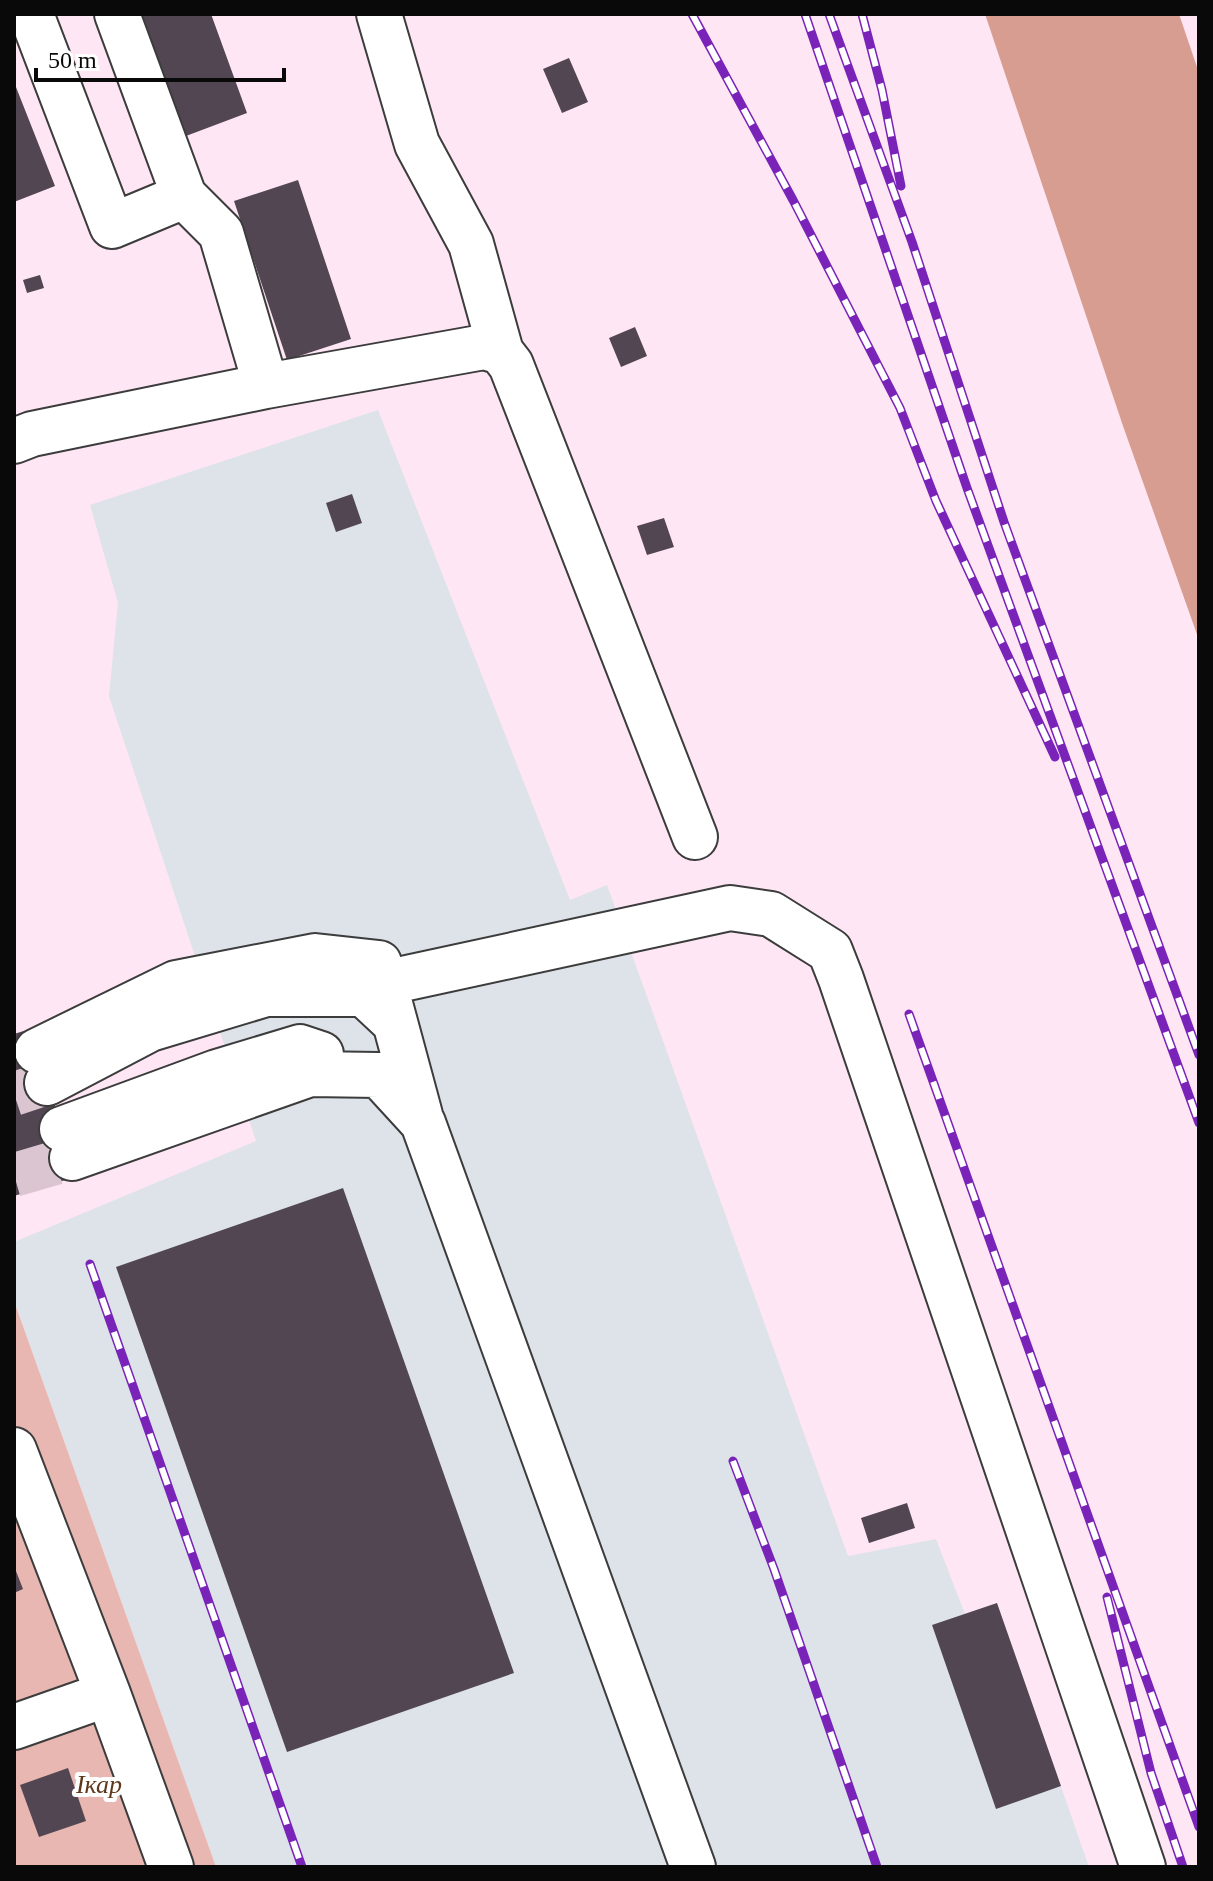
<svg xmlns="http://www.w3.org/2000/svg" width="1213" height="1881" viewBox="0 0 1213 1881" font-family="'Times New Roman',serif">
	<rect width="100%" height="100%" fill="#ffe6f4"/>
	<!-- industrial -->
	<path fill="#dde3e9" d="M378,410L570,900L607,885L848,1556L936,1539L965,1614L997,1603L1089,1867H216L14,1301V1242L256,1141L109,696L118,603L90,505Z"/>
	<!-- green -->
	<path fill="#e8b7b1" d="M14,1301L216,1867H14Z"/>
	<!-- forest -->
	<path fill="#d89d91" d="M985,14H1179L1199,73V640L1123,426Z"/>
	<!-- building -->
	<path fill="#524652" d="M142,14H211L247,113L186,136Z
		M569,58L588,102L562,113L543,69Z
		M14,82L55,186L14,202Z
		M298,180L351,339L287,360L234,201Z
		M40,275L44,288L27,293L23,280Z
		M635,327L647,356L621,367L609,338Z
		M352,494L362,523L336,532L326,503Z
		M664,518L674,547L647,555L637,526Z
		M30,1029L78,1176L14,1196V1034Z
		M343,1188L514,1673L287,1752L116,1267Z
		M907,1503L915,1528L869,1543L861,1518Z
		M14,1566L23,1589L14,1593Z
		M997,1603L1061,1786L996,1809L932,1625Z
		M68,1768L86,1821L39,1837L20,1785Z"/>
	<g fill="none" stroke-linecap="round" stroke-linejoin="round">
		<!-- minor-tunnel -->
		<path stroke="#dac5d1" stroke-width="44" stroke-dasharray="44 22" stroke-linecap="butt" d="M14,1094L47,1083
			M14,1175L72,1158"/>
		<!-- minor casing -->
		<g stroke="#3c3c3c" stroke-width="48">
			<path id="minor" d="M31,14L112,226L184,196L221,233L266,386
				M117,14L184,196
				M379,14L417,144L471,244L501,352
				M14,441L32,434L266,386L484,347L501,352L511,365L695,837
				M384,983L730,908L771,914L830,951L841,979L1143,1867
				M37,1051L176,983L315,956L379,963L420,1115
				M47,1083L150,1029L266,994H364L395,1023
				M62,1129L217,1072L300,1047L321,1054
				M72,1158L310,1074L379,1075L423,1123L693,1867
				M14,1450L108,1694L171,1867
				M14,1727L108,1694"/>
		</g>
		<!-- minor -->
		<use href="#minor" stroke="#fff" stroke-width="44"/>
		<!-- rail casing -->
		<g stroke="#7923b8" stroke-width="9">
			<path id="rail" d="M692,14L793,200L900,408L936,501L1055,757
				M805,14L967,488L1199,1123
				M829,14L912,242L1004,522L1199,1055
				M862,14L882,90L901,186
				M909,1014L1199,1827
				M90,1264L302,1867
				M733,1461L774,1569L877,1867
				M1107,1597L1151,1773L1183,1867"/>
		</g>
		<!-- rail -->
		<use href="#rail" stroke="#fff" stroke-width="6" stroke-dasharray="18" stroke-linecap="butt"/>
	</g>
	<g text-anchor="middle" dominant-baseline="central" stroke-width="8" stroke-linejoin="round" paint-order="stroke">
		<!-- park labels -->
		<g font-size="26" font-style="italic" fill="#5f381b" stroke="#fff">
			<text x="99" y="1784">Ікар</text>
		</g>
	</g>
	<!-- border -->
	<rect width="1213" height="1881" fill="none" stroke="#090909" stroke-width="32"/>
	<!-- scale -->
	<path d="M36 68v12h248v-12" fill="none" stroke="#090909" stroke-width="4"/>
	<text x="48" y="68" font-size="24" fill="#090909" stroke="#ffffff" stroke-width="6" paint-order="stroke">50 m</text>
</svg>
